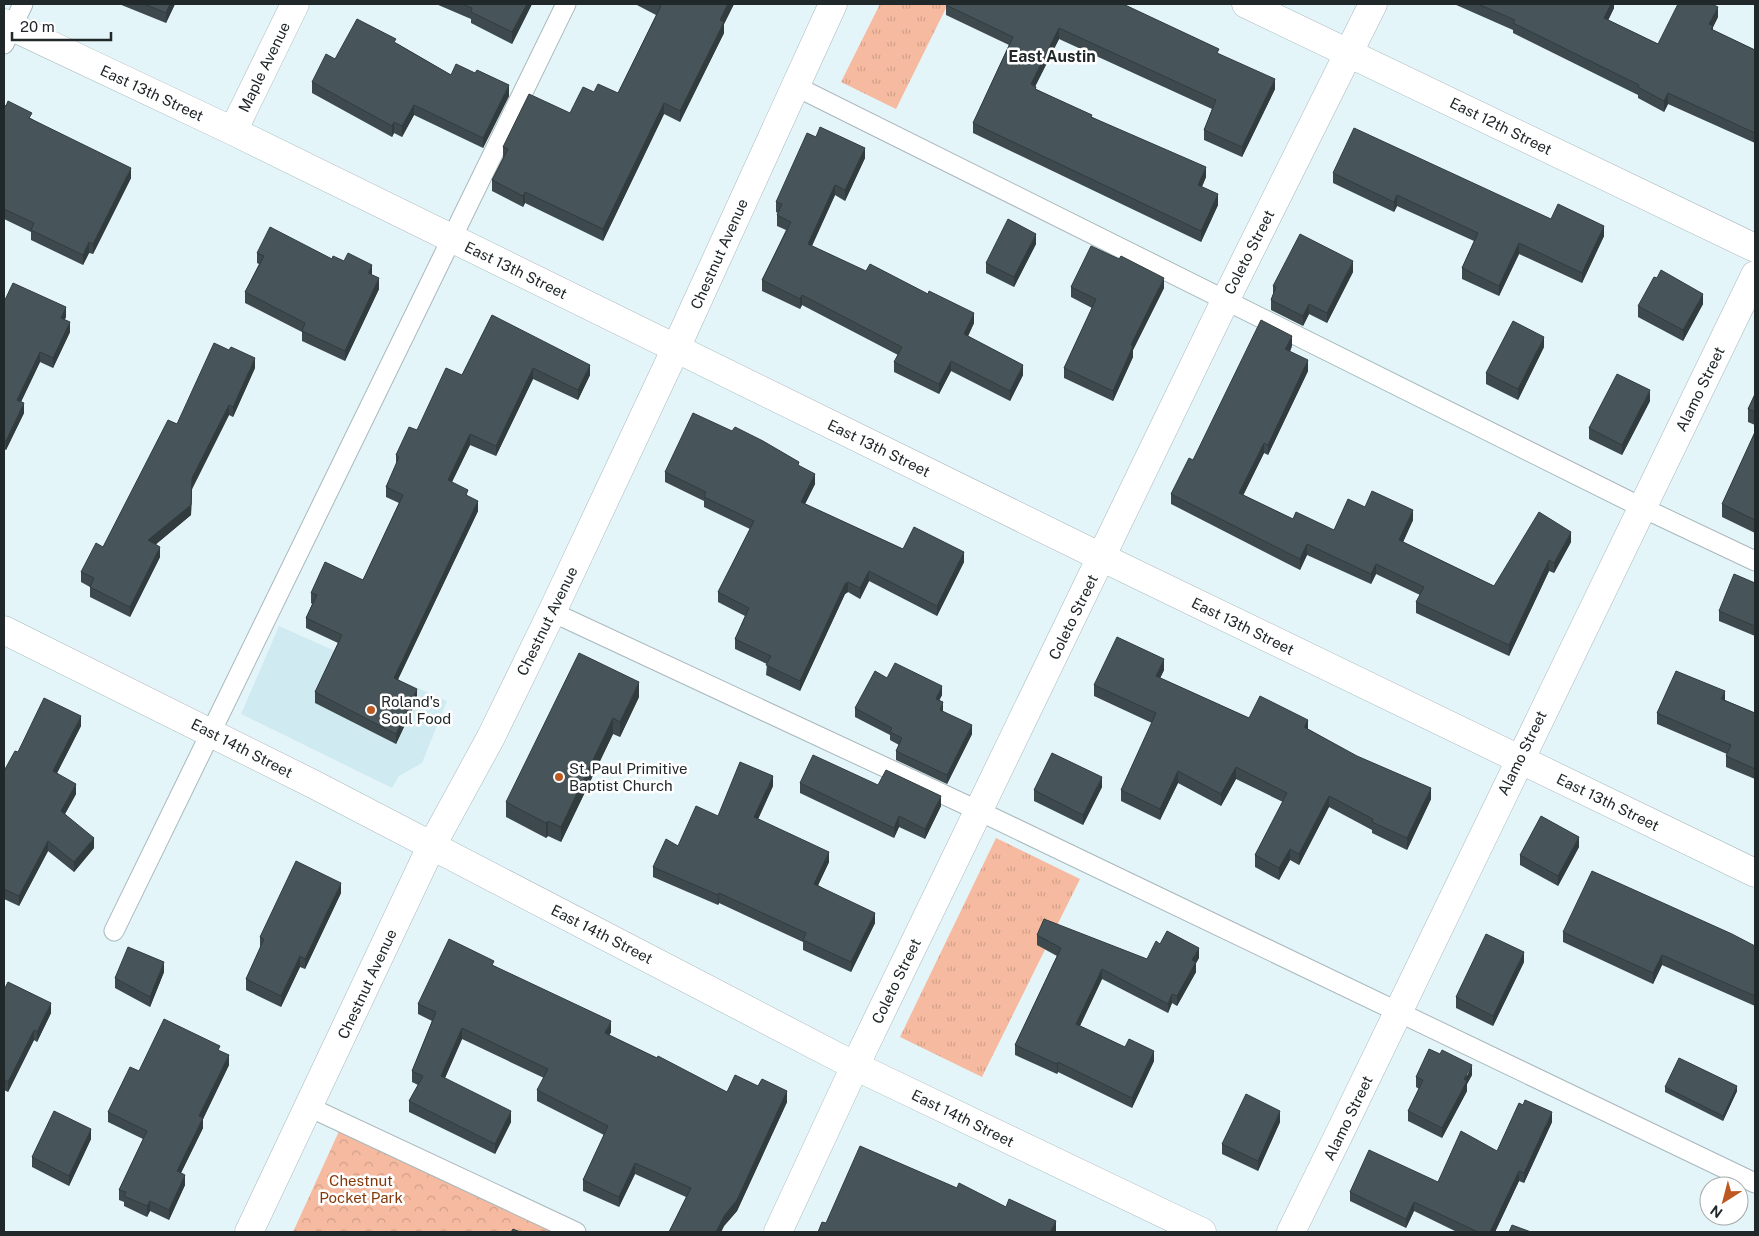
<svg xmlns="http://www.w3.org/2000/svg" width="1759" height="1236" viewBox="0 0 1759 1236" font-family="'Public Sans',sans-serif">
	<defs>
		<pattern id="grass-tufts" width="24" height="20" patternUnits="userSpaceOnUse" patternTransform="scale(1.25)"><rect width="24" height="20" fill="#f5ba9f"/><path d="M3 7l-1-3M5 7V3M7 7l1-3M15 17l-1-3M17 17v-4M19 17l1-3" fill="none" stroke="#d2a089"/></pattern>
		<pattern id="forest-crowns" width="20" height="18" patternUnits="userSpaceOnUse" patternTransform="scale(1.25)"><rect width="20" height="18" fill="#f5ba9f"/><path d="M2 6a3 3 0 1 1 6 0M12 15a3 3 0 1 1 6 0" fill="none" stroke="#d2a089"/></pattern>
	</defs>
	<rect width="100%" height="100%" fill="#e4f5fa"/>
	<!-- built -->
	<path fill="#d0eaf2" d="M279,626L447,701L422,763L399,776L392,788L241,714Z"/>
	<!-- grass -->
	<path fill="url(#grass-tufts)" d="M880,4H948L896,109L841,82Z
		M996,838L1080,879L982,1077L900,1037Z"/>
	<!-- forest -->
	<path fill="url(#forest-crowns)" d="M340,1129L555,1232H293Z"/>
	<g fill="none" stroke-linecap="round" stroke-linejoin="round">
		<!-- lane casing -->
		<g stroke="#a8b8bd" stroke-width="21">
			<path id="lane" d="M4,44L23,4
				M795,86L1643,508L1755,561
				M552,612L979,811L1755,1183
				M114,931L566,4
				M309,1107L576,1232"/>
		</g>
		<!-- street casing -->
		<g stroke="#a8b8bd" stroke-width="29">
			<path id="street" d="M4,23L233,131L1101,557L1755,873
				M233,131L295,4
				M4,630L315,785L855,1066L1202,1232
				M778,1232L855,1066L1225,301L1373,4
				M1291,1232C1448,914 1599,593 1755,275"/>
		</g>
		<!-- secondary casing -->
		<g stroke="#a8b8bd" stroke-width="29">
			<path id="secondary" d="M1246,4L1755,248
				M249,1232L431,847L491,737L552,612L676,348L833,4"/>
		</g>
		<!-- lane -->
		<use href="#lane" stroke="#fff" stroke-width="19"/>
		<!-- street -->
		<use href="#street" stroke="#fff" stroke-width="28"/>
		<!-- secondary -->
		<use href="#secondary" stroke="#fff" stroke-width="28"/>
	</g>
	<!-- wall -->
	<path fill="#3d494d" d="M119,4H175L166,23Z
		M436,4H532L512,44L471,23V19Z
		M635,4H734L724,24V33L680,122L664,114L603,241L525,203L523,207L492,191V180L503,158V147L570,113L594,92L618,93L656,15Z
		M1454,4H1614V8L1608,20L1658,44L1718,17L1713,27V30L1755,50V143L1668,104L1664,112L1638,98V95L1513,33V30Z
		M946,5L1219,54L1275,89L1242,157L1204,140V130L1212,109L1059,39L1035,86L1036,89L1092,117L1206,177L1202,187L1218,205L1201,242L973,133V123L1009,45L946,15Z
		M396,43L451,75L509,96L483,148L414,115L402,137L394,133L392,137L312,93V82L335,59Z
		M4,105L32,119L131,178L93,254L89,253L83,265L31,240V232L4,219Z
		M816,137L865,158L845,201L835,195L812,246L974,323L968,336L1023,375L1010,401L951,371L939,394L894,372V362L898,355L802,305L800,309L762,291V280L786,230L777,226V215L778,213L776,212V202Z
		M1333,173L1551,219L1604,236L1582,283L1519,254L1499,296L1462,279V268L1474,241L1397,206L1394,212L1333,183Z
		M1036,244L1014,287L986,273V263Z
		M257,253L332,259L372,275L379,289L345,361L302,341V332L245,303V292L259,264L257,263Z
		M1353,272L1327,323L1309,314L1303,326L1271,310V300L1273,294V286Z
		M1071,287L1164,288L1133,350V357L1113,401L1064,378V368L1092,308L1071,297Z
		M4,302L66,317L64,320L70,332L53,368L40,362L21,402L24,413L6,450L4,449Z
		M1703,304L1683,341L1638,317V306Z
		M492,315L590,375L578,400L533,379L496,456L470,445L452,482L468,496L478,511L398,679L417,699L396,744L315,703V692L338,643L306,628V618L312,604L311,603V593L363,580L399,503L386,497V487L396,466V455L462,375Z
		M1292,346L1290,352L1308,371L1268,455L1264,453L1243,495L1293,519L1334,530L1365,507L1413,520L1403,542L1494,586L1571,542L1554,573L1549,571L1509,656L1416,613V602L1420,595L1376,574L1371,584L1307,555L1300,570L1171,504V494L1193,460Z
		M1544,347L1518,400L1486,384V373Z
		M255,368L233,417L229,415L192,489L191,515L156,544L160,557L130,617L90,597V587L81,582V572L103,547L177,424Z
		M1755,394V425L1748,422V409Z
		M1650,401L1622,455L1589,439V428Z
		M1755,432V533L1722,517V504Z
		M799,466L815,484L805,504L903,549L964,562L937,616L869,581L860,599L848,592L845,594L800,691L766,675L767,664L735,649V639L745,616L718,602V592L750,529L704,507V501L665,482V472Z
		M1755,583V636L1719,621V611Z
		M1164,670L1160,678L1249,718L1308,729L1431,799L1407,850L1372,833V830L1329,807L1299,865L1290,860L1279,880L1255,867V855L1283,802L1236,779L1221,806L1178,783L1160,820L1121,801V790L1152,723L1094,696V685Z
		M887,678L942,695L939,700L943,711L972,734L947,784L896,760V751L899,745L890,740V735L855,717V708Z
		M639,697L620,737L613,734L561,842L548,836L546,838L506,817V802Z
		M1725,700L1755,713V779L1726,767V756L1727,754L1657,724V713Z
		M81,726L57,773L76,794L65,814L94,848L74,872L48,851L19,906L4,899V771L18,752Z
		M800,783L878,785L941,806L925,839L899,827L894,838L800,793Z
		M773,786L758,819L829,862L818,885L875,923L851,972L803,950V942L719,903L718,905L653,877V867L678,846L718,816Z
		M1102,787L1083,825L1034,801V790Z
		M1579,847L1558,886L1520,865V855Z
		M341,893L305,969L300,967L281,1007L246,990V979L260,948V937Z
		M1563,932L1755,946V1006L1662,965L1653,984L1563,942Z
		M1037,935L1147,959L1160,944L1199,958L1196,963V972L1177,1006L1172,1003L1168,1013L1102,979L1080,1026L1154,1061L1132,1108L1058,1072L1057,1074L1015,1055V1045L1057,956L1037,945Z
		M1524,962L1493,1026L1456,1008V997Z
		M494,966L611,1032L609,1035L727,1092L787,1102L737,1211L724,1226L721,1232H669L686,1197L635,1174L619,1207L583,1191V1180L604,1135L537,1101V1090L544,1078L462,1039L445,1078L511,1122L495,1154L409,1112V1101L418,1085L412,1082V1071L432,1021L418,1014V1004Z
		M164,972L150,1007L115,988V978Z
		M4,990L51,1013L37,1042L34,1040L8,1092L4,1090Z
		M220,1051L229,1065L203,1119V1128L181,1173L185,1185L169,1220L150,1211L147,1217L124,1206V1202L119,1200V1190L143,1139L108,1122V1112L139,1071Z
		M1472,1075L1467,1084V1091L1442,1138L1408,1121V1111L1419,1089L1416,1087V1077Z
		M1665,1087L1737,1091L1723,1121L1665,1092Z
		M1280,1122L1258,1171L1222,1154V1144Z
		M1552,1122L1524,1183L1519,1181L1495,1232H1457L1414,1211L1406,1228L1350,1201V1192L1438,1182Z
		M91,1139L69,1186L32,1167V1157Z"/>
	<!-- shaded-wall -->
	<path fill="#323c3f" d="M170,4H175L166,23V13Z
		M527,4H532L512,44V32Z
		M728,4H734L724,24V33L680,122V111L720,20Z
		M1611,4H1614V8L1604,29V18Z
		M1718,7V17L1713,27V36L1709,24Z
		M1059,28V39L1031,95V84Z
		M1275,79V89L1242,157V147Z
		M509,85V96L483,148V138Z
		M1668,93V104L1664,112V101Z
		M664,103V114L603,241V229Z
		M414,105V115L402,137V126Z
		M394,122V133L392,137V126Z
		M865,148V158L845,201V190Z
		M1206,167V177L1198,195V185Z
		M131,168V178L93,254V244Z
		M835,185V195L808,254V244Z
		M525,192V203L523,207V196Z
		M1218,194V205L1201,242V231Z
		M1397,195V206L1394,212V202Z
		M1604,226V236L1582,283V273Z
		M1036,234V244L1014,287V277Z
		M89,242V253L83,265V255Z
		M1519,243V254L1499,296V286Z
		M1353,261V272L1327,323V313Z
		M372,265V275L368,273Z
		M379,278V289L345,361V351Z
		M1164,278V288L1133,350V357L1113,401V391L1131,345Z
		M1703,294V304L1683,341V330Z
		M802,295V305L800,309V299Z
		M1309,304V314L1303,326V316Z
		M66,307V317L61,328V318Z
		M974,313V323L964,345V334Z
		M70,322V332L53,368V358Z
		M1292,336V346L1285,360V349Z
		M1544,337V347L1518,400V389Z
		M40,352V362L17,410V400Z
		M255,358V368L233,417V407Z
		M1308,360V371L1268,455V445Z
		M951,361V371L939,394V384Z
		M590,365V375L578,400V390Z
		M1023,365V375L1010,401V391Z
		M533,368V379L496,456V446Z
		M1650,390V401L1622,455V445Z
		M24,403V413L6,450V441Z
		M229,405V415L192,489L191,515L148,551V540L192,478Z
		M470,434V445L448,490V480Z
		M1264,443V453L1239,504V493Z
		M815,474V484L801,512V502Z
		M478,501V511L394,688V678Z
		M1413,510V520L1399,551V540Z
		M1571,532V542L1554,573V563Z
		M1307,544V555L1300,570V559Z
		M160,547V557L130,617V607Z
		M964,552V562L937,616V606Z
		M1549,560V571L1509,656V645Z
		M1376,564V574L1371,584V574Z
		M869,571V581L860,599V588Z
		M848,582V592L845,594L800,691V681L845,584Z
		M1164,659V670L1156,687V676Z
		M639,682V697L620,737V722Z
		M942,686V695L936,707V699Z
		M417,689V699L396,744V734Z
		M1725,691V701L1721,699Z
		M943,702V711L940,710Z
		M81,716V726L53,781V771Z
		M613,718V734L561,842V827Z
		M1308,720V732L1304,727Z
		M972,725V734L947,784V775Z
		M1236,767V779L1221,806V794Z
		M1178,771V783L1160,820V809Z
		M773,776V786L754,828V817Z
		M1102,777V787L1083,825V815Z
		M76,784V794L61,821V811Z
		M1431,788V799L1407,850V838Z
		M941,796V806L925,839V829Z
		M1329,796V807L1299,865V854Z
		M899,816V827L894,838V828Z
		M548,821V836L546,838V823Z
		M1579,837V847L1558,886V876Z
		M94,838V848L74,872V862Z
		M48,841V851L19,906V896Z
		M1290,849V860L1279,880V868Z
		M829,852V862L814,894V884Z
		M341,883V893L305,969V959Z
		M719,893V903L718,905V895Z
		M875,913V923L851,972V962Z
		M1199,948V958L1196,963V972L1177,1006V996L1192,960Z
		M1524,952V962L1493,1026V1016Z
		M1662,955V965L1653,984V973Z
		M300,956V967L281,1007V996Z
		M164,962V972L150,1007V997Z
		M1102,969V979L1076,1034V1024Z
		M1172,994V1003L1168,1013V1004Z
		M51,1003V1013L37,1042V1032Z
		M611,1021V1032L605,1044V1033Z
		M462,1028V1039L441,1087V1076Z
		M34,1030V1040L8,1092V1082Z
		M1154,1051V1061L1132,1108V1098Z
		M229,1055V1065L203,1119V1128L177,1181V1171L199,1116Z
		M1058,1062V1072L1057,1074V1064Z
		M1472,1065V1075L1467,1084V1091L1442,1138V1128Z
		M1737,1086V1091L1723,1121V1116Z
		M787,1091V1102L737,1211L724,1226L721,1232H716Z
		M511,1111V1122L495,1154V1144Z
		M1280,1111V1122L1258,1171V1161Z
		M1552,1112V1122L1524,1183V1173Z
		M91,1129V1139L69,1186V1176Z
		M635,1163V1174L619,1207V1197Z
		M1519,1171V1181L1495,1232H1490Z
		M185,1175V1185L169,1220V1210Z
		M150,1201V1211L147,1217V1206Z
		M1414,1202V1211L1406,1228V1219Z
		M1056,1221V1232H1050Z"/>
	<!-- building -->
	<path fill="#47555a" stroke="#323c3f" d="M144,4H170L166,13Z
		M462,4H527L512,32L471,12L472,8Z
		M657,4H728L720,20L724,22L680,111L664,103L603,229L525,192L523,196L492,180L508,149L503,147L529,94L570,113L583,87L594,92L598,84L618,93L661,6Z
		M947,4H1123L1219,49L1217,53L1275,79L1242,147L1204,130L1216,100L1059,28L1031,84L1036,87L1035,89L1092,115L1091,117L1206,167L1198,185L1218,194L1201,231L973,123L1013,37L946,5Z
		M1478,4H1611L1604,18L1658,44L1678,4H1712L1718,7L1709,24L1713,26L1711,29L1755,50V133L1668,93L1664,101L1638,87L1639,85L1513,23L1515,20Z
		M357,19L396,39L394,42L451,75L456,64L475,73L477,70L509,85L483,138L414,105L402,126L394,122L392,126L312,82L326,54L335,59Z
		M8,101L32,113L29,118L131,168L93,244L89,242L83,255L31,230L34,223L4,209V105L6,106Z
		M820,127L865,148L845,190L835,185L808,244L866,271L870,264L928,294L929,291L974,313L964,334L1023,365L1010,391L951,361L939,384L894,362L902,347L802,295L800,299L762,280L791,222L777,215L782,204L776,202L807,133L816,137Z
		M1354,128L1551,219L1558,204L1604,226L1582,273L1519,243L1499,286L1462,268L1478,233L1397,195L1394,202L1333,173Z
		M1008,219L1036,234L1014,277L986,263Z
		M270,227L332,259L333,256L344,261L348,253L372,265L368,273L379,278L345,351L302,331L305,323L245,292L264,256L257,253Z
		M1300,234L1353,261L1327,313L1309,304L1303,316L1271,300L1276,287L1273,286Z
		M1091,246L1119,259L1121,256L1164,278L1131,345L1133,346L1113,391L1064,368L1096,299L1071,287Z
		M1661,270L1703,294L1683,330L1638,306L1654,277L1657,278Z
		M13,283L66,307L61,318L70,322L53,358L40,352L17,400L24,403L6,441L4,440V302Z
		M492,315L590,365L578,390L533,368L496,446L470,434L448,480L468,490L466,495L478,501L394,678L417,689L396,734L315,692L342,635L306,618L317,595L311,593L325,562L363,580L403,495L386,487L399,457L396,455L409,427L417,430L446,368L462,375Z
		M1261,320L1292,336L1285,349L1308,360L1268,445L1264,443L1239,493L1293,519L1296,512L1334,530L1348,499L1365,507L1372,491L1413,510L1399,540L1494,586L1539,512L1571,532L1554,563L1549,560L1509,645L1416,602L1424,587L1376,564L1371,574L1307,544L1300,559L1171,494L1189,458L1193,460Z
		M1513,321L1544,337L1518,389L1486,373Z
		M214,343L229,350L231,347L255,358L233,407L229,405L192,478L191,505L148,540L160,547L130,607L90,587L94,578L81,572L96,543L103,547L168,420L177,424Z
		M1617,374L1650,390L1622,445L1589,428Z
		M1755,394V412L1748,409Z
		M693,413L732,431L735,427L763,441L799,462L798,465L815,474L801,502L903,549L914,527L964,552L937,606L869,571L860,588L848,582L845,584L800,681L766,665L771,656L735,639L749,608L718,592L754,521L704,497L706,492L665,472Z
		M1755,432V520L1722,504Z
		M1734,574L1755,583V626L1719,611Z
		M1117,637L1164,659L1156,676L1249,718L1260,696L1308,720L1304,727L1357,756L1431,788L1407,838L1372,822L1373,819L1329,796L1299,854L1290,849L1279,868L1255,855L1287,793L1236,767L1221,794L1178,771L1160,809L1121,790L1156,713L1094,685Z
		M579,653L639,682L620,722L613,718L561,827L548,821L546,823L506,802Z
		M895,663L942,686L936,699L943,702L940,710L972,725L947,775L896,751L902,738L890,732L892,728L855,708L875,671L887,678Z
		M1676,671L1725,691L1721,699L1755,713V769L1726,756L1731,745L1657,713Z
		M44,698L81,716L53,771L76,784L61,811L94,838L74,862L48,841L19,896L4,889V771L15,751L18,752Z
		M1052,753L1102,777L1083,815L1034,790Z
		M813,755L878,785L886,770L941,796L925,829L899,816L894,828L800,783Z
		M740,762L773,776L754,817L829,852L814,884L875,913L851,962L803,940L806,933L719,893L718,895L653,867L666,839L678,846L696,806L718,816Z
		M1541,816L1579,837L1558,876L1520,855Z
		M296,861L341,883L305,959L300,956L281,996L246,979L264,939L260,937Z
		M1592,871L1732,934L1755,946V996L1662,955L1653,973L1563,932Z
		M1044,919L1147,959L1156,941L1160,944L1167,931L1199,948L1192,960L1196,962L1177,996L1172,994L1168,1004L1102,969L1076,1024L1125,1047L1129,1039L1154,1051L1132,1098L1058,1062L1057,1064L1015,1045L1061,948L1037,935Z
		M1486,934L1524,952L1493,1016L1456,997Z
		M449,939L494,961L492,965L611,1021L605,1033L657,1058L658,1056L727,1092L735,1075L758,1086L762,1079L787,1091L737,1200L724,1216L716,1232H669L691,1188L635,1163L619,1197L583,1180L608,1126L537,1090L548,1069L462,1028L441,1076L511,1111L495,1144L409,1101L423,1076L412,1071L436,1012L418,1004Z
		M128,947L164,962L150,997L115,978Z
		M8,982L51,1003L37,1032L34,1030L8,1082L4,1079V990Z
		M164,1019L220,1046L218,1050L229,1055L199,1116L203,1118L177,1171L185,1175L169,1210L150,1201L147,1206L124,1196L126,1192L119,1190L147,1131L108,1112L130,1067L139,1071Z
		M1429,1049L1440,1054L1442,1050L1472,1065L1464,1079L1467,1081L1442,1128L1408,1111L1423,1080L1416,1077Z
		M1679,1058L1737,1086L1723,1116L1665,1087Z
		M1246,1094L1280,1111L1258,1161L1222,1144Z
		M1525,1100L1552,1112L1524,1173L1519,1171L1490,1232H1478L1414,1202L1406,1219L1350,1192L1369,1150L1438,1182L1461,1131L1497,1151L1519,1103L1523,1105Z
		M54,1111L91,1129L69,1176L32,1157Z
		M860,1146L957,1188L959,1183L1006,1207L1009,1199L1056,1221L1050,1232H818L822,1222L826,1223Z
		M1512,1225L1531,1232H1509Z
		M513,1229L520,1232H511Z"/>
	<!-- markers -->
	<g fill="#bc5922" stroke="#fff" stroke-width="2">
		<circle cx="371" cy="710" r="5"/>
		<circle cx="559" cy="777" r="5"/>
	</g>
	<g text-anchor="middle" dominant-baseline="central" stroke-width="5" stroke-linejoin="round" paint-order="stroke">
		<!-- street labels -->
		<g font-size="15" fill="#21282a" stroke="#fff">
			<text transform="translate(264 67) rotate(-64)">Maple Avenue</text>
			<text transform="translate(152 93) rotate(25)">East 13th Street</text>
			<text transform="translate(1501 126) rotate(26)">East 12th Street</text>
			<text transform="translate(1249 252) rotate(-63)">Coleto Street</text>
			<text transform="translate(719 254) rotate(-66)">Chestnut Avenue</text>
			<text transform="translate(516 270) rotate(26)">East 13th Street</text>
			<text transform="translate(1700 389) rotate(-64)">Alamo Street</text>
			<text transform="translate(879 448) rotate(26)">East 13th Street</text>
			<text transform="translate(1073 617) rotate(-64)">Coleto Street</text>
			<text transform="translate(547 621) rotate(-64)">Chestnut Avenue</text>
			<text transform="translate(1243 626) rotate(26)">East 13th Street</text>
			<text transform="translate(242 748) rotate(27)">East 14th Street</text>
			<text transform="translate(1522 753) rotate(-64)">Alamo Street</text>
			<text transform="translate(1608 802) rotate(26)">East 13th Street</text>
			<text transform="translate(602 934) rotate(27)">East 14th Street</text>
			<text transform="translate(896 981) rotate(-64)">Coleto Street</text>
			<text transform="translate(367 984) rotate(-65)">Chestnut Avenue</text>
			<text transform="translate(963 1118) rotate(26)">East 14th Street</text>
			<text transform="translate(1348 1118) rotate(-64)">Alamo Street</text>
		</g>
		<!-- poi labels -->
		<g font-size="15" fill="#21282a" stroke="#fff" text-anchor="start">
			<text x="381" y="701">Roland's<tspan x="381" dy="17">Soul Food</tspan></text>
			<text x="569" y="768">St. Paul Primitive<tspan x="569" dy="17">Baptist Church</tspan></text>
		</g>
		<!-- park labels -->
		<g font-size="15" fill="#843809" stroke="#fff">
			<text x="361" y="1180">Chestnut<tspan x="361" dy="17">Pocket Park</tspan></text>
		</g>
		<!-- neighbourhood labels -->
		<g font-size="16" font-weight="bold" fill="#21282a" stroke="#fff">
			<text x="1052" y="56">East Austin</text>
		</g>
	</g>
	<!-- border -->
	<rect width="1759" height="1236" fill="none" stroke="#21282a" stroke-width="10"/>
	<!-- north arrow -->
	<g transform="translate(1724 1201) rotate(216)"><circle r="24" fill="#ffffff" stroke="#a6a9aa"/>
	<path d="M0-4L9 19L0 12L-9 19Z" fill="#bc5922"/>
	<text y="-8" font-size="14" font-weight="bold" text-anchor="middle" fill="#21282a">N</text>
	</g>
	<!-- scale -->
	<path d="M12 32v8h99v-8" fill="none" stroke="#21282a" stroke-width="2.5"/>
	<text x="20" y="32" font-size="15" fill="#21282a" stroke="#ffffff" stroke-width="4" paint-order="stroke">20 m</text>
</svg>
